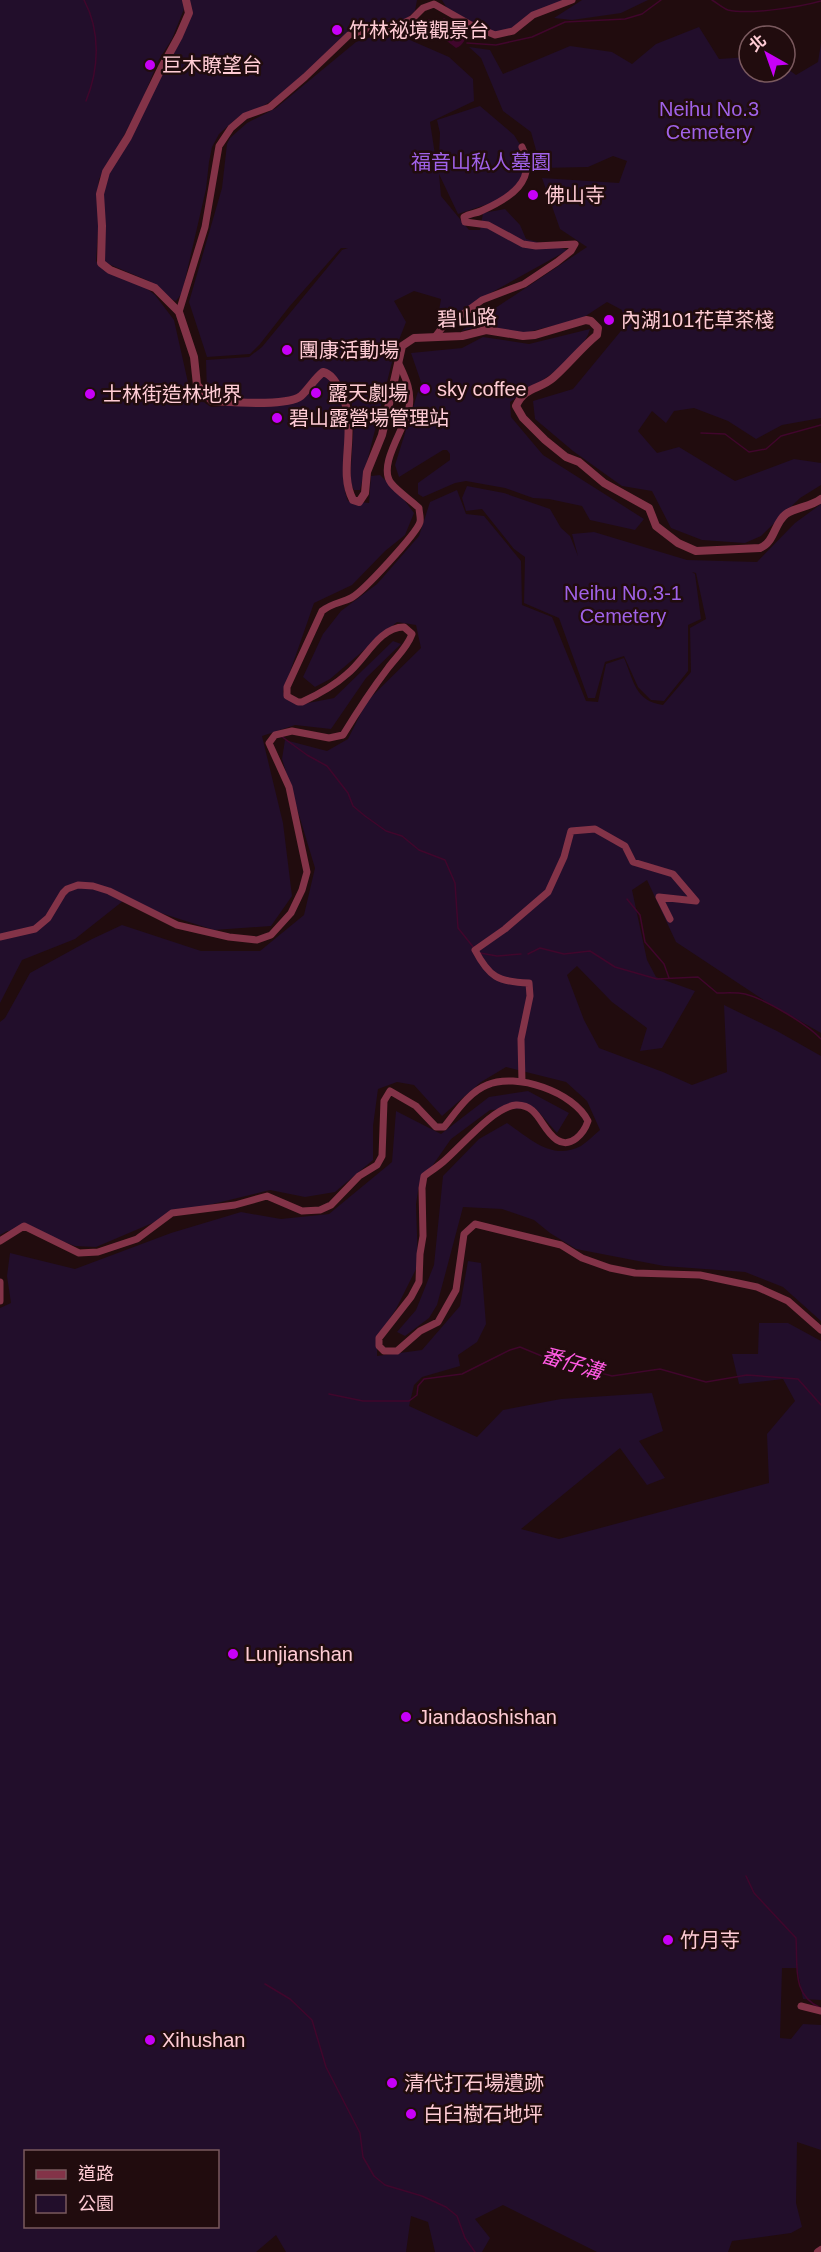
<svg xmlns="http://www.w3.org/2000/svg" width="821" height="2252" viewBox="0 0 821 2252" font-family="Helvetica,'Noto Sans TC',sans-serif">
	<rect width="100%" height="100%" fill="#210c0e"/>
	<!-- green -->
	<path fill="#220e2b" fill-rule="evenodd" d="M0,0H183L184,9L172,39L158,61L142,101L119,145L99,179L97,200L99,219L96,261L100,267L145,287L155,295L174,320L189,387L205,403L211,407L225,406L226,395L207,393L206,360L249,357L262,347L342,250L348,248H341L289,307L260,344L250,354L207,357L189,302L222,188L227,144L230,138L247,123L276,108L356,42L386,32L401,31L403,37L449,57L473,79L474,101L430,122L438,174L440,133L437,120L480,106L514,135L529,159L518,185L500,200L458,214L439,174L441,196L469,230H480L483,213L505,209L520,225L526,239L568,250L478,300L436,328L441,299L414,291L394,301L406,322L395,350L360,490H354L350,483L354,419L351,398C348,425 338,477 348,501L369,503L371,476L380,475L402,497L414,513L405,535L385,551L352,585L314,603L283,692L298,705L334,698L393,641L401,644L366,678L331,729L295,725L262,736L283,823L292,896L271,926L214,930L123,901L75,939L22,960L0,1003Z
		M188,0H417L415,11L406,19L355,32L276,98L260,108L237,118L219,134L212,147L209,162L206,189L182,293L176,301L173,300L149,281L106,263L103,259V197L109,170L179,41Z
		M442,0H567L513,29L494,33L448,10Z
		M582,0H648L621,13L572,20L554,18Z
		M699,27L719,59L749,57V72H785V67L796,75L818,62L821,43V418L782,425L756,439L728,421L694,408L674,411L666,423L652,411L638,431L657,453L679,447L735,481L794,459L821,463V485L800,498L761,536L745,543L702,540L671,528L652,491L622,486L573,451L535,419L533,401L573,389L625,326L622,310L607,302L581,319L520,334L486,325L461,331L587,247L560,229L542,178L619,183L627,161L613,156L588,167L541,168L531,132L503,111L481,58L469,47L490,50L503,74L570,46L612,52L632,64L656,44Z
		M590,329C583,357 534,386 510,402L511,417L543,455L644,519L635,530L590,520L582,506L549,499L533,498L505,488L466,481L455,483L423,497L418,494V483L450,460V454L447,450H443L399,477L395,465L421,382L411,353L462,348L483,337L529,344Z
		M467,486L504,493L550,509L561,528L570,536L578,556L572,534L594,532L687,560L757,562L795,523L821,504V1033L765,1001L676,942L647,880L632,890L647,960L656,977L695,991L662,1048L640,1051L647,1028L612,1002L577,966L567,975L584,1020L599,1048L663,1072L692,1085L727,1072L724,1005L777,1031L821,1056V1321L783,1287L745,1272L664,1266L576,1249L550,1233L534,1220L502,1209L463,1207L437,1305L429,1318L405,1336L397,1332L416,1310L434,1265L443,1176L479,1139L507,1123C531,1139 552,1161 581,1146C587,1142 594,1135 600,1130L587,1101L566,1082L506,1067L481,1082L442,1116L414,1085L397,1082L378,1089L373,1126V1160L335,1192L305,1197L270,1190L176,1213L96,1247L75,1246L34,1231H7L0,1235V1022L5,1018L30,973L92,939L122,925L201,951H260L304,915L315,868L282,759L285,740L327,751L348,739L367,701L421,648L416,625L397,622L330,679L315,687L303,677L323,634L341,611L377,584L419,536L430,502L457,490L466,514L484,516L521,561L522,605L552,617L586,701L598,702L606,664L624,658C634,681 635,701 663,705L691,672L690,628L706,619L696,573L692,572L695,574L701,619L688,625V671L664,701L651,700L638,687L624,656L605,662L595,698H588L559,618L524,603L525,557L514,549L482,509L466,511L462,498Z
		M528,1091L569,1113L557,1133L535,1108L490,1110L451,1139L419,1185L416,1204L418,1265L396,1309L377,1338V1356L422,1350L460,1306L468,1261L481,1263L486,1324L477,1342L458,1355L460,1366L422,1377L414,1385L409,1406L477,1437L503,1410L561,1399L652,1393L663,1431L639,1441L665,1478L647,1485L620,1448L521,1529L559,1539L769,1483L767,1434L795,1401L783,1379L739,1384L732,1354H758L759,1323H788L821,1341V2000L803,1999L797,1968H782L780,2038L791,2039L803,2024L821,2025V2150L797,2142L796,2203L802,2227L791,2233L732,2241L728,2252H597L503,2205L475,2219L490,2238L482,2252H435L428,2222L411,2216L406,2252H286L276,2235L256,2252H0V1308L11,1303L7,1276L10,1253L75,1269L171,1233L241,1212L281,1219L329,1214L392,1162L396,1111L441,1134L489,1097ZM26,2152H218V2226H26Z"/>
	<!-- water -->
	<path fill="#40062c" d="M444,18L466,30C467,37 464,45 456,48L443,38H407L404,36L429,19L439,22Z"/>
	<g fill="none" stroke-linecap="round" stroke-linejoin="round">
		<!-- stream -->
		<path stroke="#40062c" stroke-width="1.5" d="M84,0C101,32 99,69 86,101
			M712,0C717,3 723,8 728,10C749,15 800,7 821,1
			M467,43L496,45L532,37L565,22L625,19L642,14L661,0
			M701,433L725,434L749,452L766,449L781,436L821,425
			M281,736L307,755L327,766L348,793L353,806L365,816L386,831L402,836L419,850L445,860L455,883L458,928L474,948
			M627,899L640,915L645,942L664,964L669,978
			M480,953L497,956L521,954
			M528,954L540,948L564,954L590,951L615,967L657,979L698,977L717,993C726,993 736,992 745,994C765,999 807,1024 821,1039
			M329,1394L363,1401H409L417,1395L418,1386L424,1379L462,1374L510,1350L520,1347L549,1359L612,1376L660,1369L706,1382L747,1375L798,1379L821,1405
			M746,1876L754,1893L796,1938C798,1966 791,1995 821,2008
			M265,1984L290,1999L312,2020L326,2067L360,2133L363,2157L374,2176L385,2185L422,2196L446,2207L457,2216L465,2238L475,2252"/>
		<!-- minor -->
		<path stroke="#833348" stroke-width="7" d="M179,312L205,227L219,146L231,128L245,116L270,107L305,77L349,35L369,29L402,24L412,19L423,8L434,4L471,25L495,35L513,31L533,15L572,0
			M435,337L448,320L463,314L482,300L524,284L557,262L571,251L575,244L536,246L523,244L488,225L465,222L464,217C470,213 475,214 481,211C510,198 538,181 522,147
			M0,937L35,929L48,918L63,893L67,889L78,885L93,886L109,891L177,925L229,937L257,940L271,935L291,913L302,890L307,872L289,787L269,743L275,735L292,731L329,738L343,735C357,712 372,689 388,668C397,656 407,648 412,634L404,627C379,627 365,660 347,674C335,685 317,695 302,702H298L287,696V687L322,611C332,603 341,603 351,598C363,592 417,533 420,522C421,518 419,512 419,508C411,500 398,492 391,483C377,465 406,427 409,408C412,391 406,379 399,364
			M522,1082L521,1039L530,996L529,983C498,982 489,977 475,950L505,929L548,892L564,857L571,831L595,829L625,846L633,862L673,874L696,901L659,897L670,919
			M0,1241L24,1226L79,1253L98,1252L137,1239L172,1213L235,1205L267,1196L302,1211L320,1210L331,1205L359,1176L377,1165L382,1156L384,1101L390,1091L416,1106L436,1127H444C456,1112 469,1092 487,1085C516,1072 574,1092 588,1121C584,1133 571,1149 557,1140C541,1130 539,1104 516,1105C493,1107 461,1147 443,1162C437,1167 431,1171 424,1176L422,1188L423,1236L420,1254L419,1282L411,1297L379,1338V1346L384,1351H397L420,1331L438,1322L456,1290L464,1234L475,1224L561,1245L582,1258L610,1268L635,1273L700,1275L757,1287L788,1301L821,1330
			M0,1282V1301
			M801,2006L821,2011"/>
		<!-- tertiary -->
		<path stroke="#833348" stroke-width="8" d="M186,0L189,13L179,36L162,67L128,137L106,172L100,194L102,226L101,263L110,270L155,288L179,312L194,357L197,385L212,401C231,402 286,407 301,396C309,389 314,379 323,372C331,374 335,381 339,388C361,427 336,469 353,500L359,502L365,493L367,472L382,435L402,346L414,338L462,336L486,330L523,336L535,335L586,320L591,321L598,328L597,335C581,348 568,365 553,378C539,390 525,386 516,406L523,418L545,440L566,457L579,462L604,483L649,508L656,526L678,543L696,551L760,548C775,542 774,523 786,514C796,507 810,507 821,499
			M818,2252L821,2250"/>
	</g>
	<!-- markers -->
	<g fill="#c700f7" stroke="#210c0e" stroke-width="2">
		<circle cx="337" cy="30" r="6"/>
		<circle cx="150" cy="65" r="6"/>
		<circle cx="533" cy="195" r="6"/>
		<circle cx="609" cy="320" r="6"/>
		<circle cx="287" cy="350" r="6"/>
		<circle cx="425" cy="389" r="6"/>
		<circle cx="316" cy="393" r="6"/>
		<circle cx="90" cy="394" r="6"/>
		<circle cx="277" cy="418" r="6"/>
		<circle cx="233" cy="1654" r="6"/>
		<circle cx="406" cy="1717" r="6"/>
		<circle cx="668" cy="1940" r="6"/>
		<circle cx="150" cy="2040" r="6"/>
		<circle cx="392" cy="2083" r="6"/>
		<circle cx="411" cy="2114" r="6"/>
	</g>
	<g text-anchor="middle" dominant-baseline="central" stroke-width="5" stroke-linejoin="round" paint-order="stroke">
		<!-- poi labels -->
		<g font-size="20" fill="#ffccd5" stroke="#210c0e" text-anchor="start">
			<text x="349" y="30">竹林祕境觀景台</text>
			<text x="162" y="65">巨木瞭望台</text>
			<text x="545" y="195">佛山寺</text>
			<text x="621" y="320">內湖101花草茶棧</text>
			<text x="299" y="350">團康活動場</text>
			<text x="437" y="389">sky coffee</text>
			<text x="328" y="393">露天劇場</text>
			<text x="102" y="394">士林街造林地界</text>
			<text x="289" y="418">碧山露營場管理站</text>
			<text x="245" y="1654">Lunjianshan</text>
			<text x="418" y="1717">Jiandaoshishan</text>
			<text x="680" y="1940">竹月寺</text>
			<text x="162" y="2040">Xihushan</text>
			<text x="404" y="2083">清代打石場遺跡</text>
			<text x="423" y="2114">白臼樹石地坪</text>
		</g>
		<!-- park labels -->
		<g font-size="20" fill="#a062e8" stroke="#210c0e">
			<text x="709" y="109">Neihu No.3<tspan x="709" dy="23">Cemetery</tspan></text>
			<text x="481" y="162">福音山私人墓園</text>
			<text x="623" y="593">Neihu No.3-1<tspan x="623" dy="23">Cemetery</tspan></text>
		</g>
		<!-- street labels -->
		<g font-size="20" fill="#ffccd5" stroke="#210c0e">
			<text transform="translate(467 318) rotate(-3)">碧山路</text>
		</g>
		<!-- water labels -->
		<g font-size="21" font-style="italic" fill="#ff5ae3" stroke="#210c0e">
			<text transform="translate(572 1363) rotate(17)">番仔溝</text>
		</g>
	</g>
	<!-- legend -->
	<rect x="24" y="2150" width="195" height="78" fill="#210c0e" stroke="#7a595e" stroke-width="1.5"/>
	<rect x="36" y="2170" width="30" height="9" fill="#833348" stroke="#7a595e" stroke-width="1.5"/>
	<text x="78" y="2180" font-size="18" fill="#ffccd5">道路</text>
	<rect x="36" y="2195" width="30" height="18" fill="#220e2b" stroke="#7a595e" stroke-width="1.5"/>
	<text x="78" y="2210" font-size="18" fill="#ffccd5">公園</text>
	<!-- north arrow -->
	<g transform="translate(767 54) rotate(320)"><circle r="28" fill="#210c0e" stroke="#7a595e" stroke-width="1.5"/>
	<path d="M0-4.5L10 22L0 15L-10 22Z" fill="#c700f7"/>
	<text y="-9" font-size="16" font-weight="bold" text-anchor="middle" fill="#ffccd5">北</text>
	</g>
</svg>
